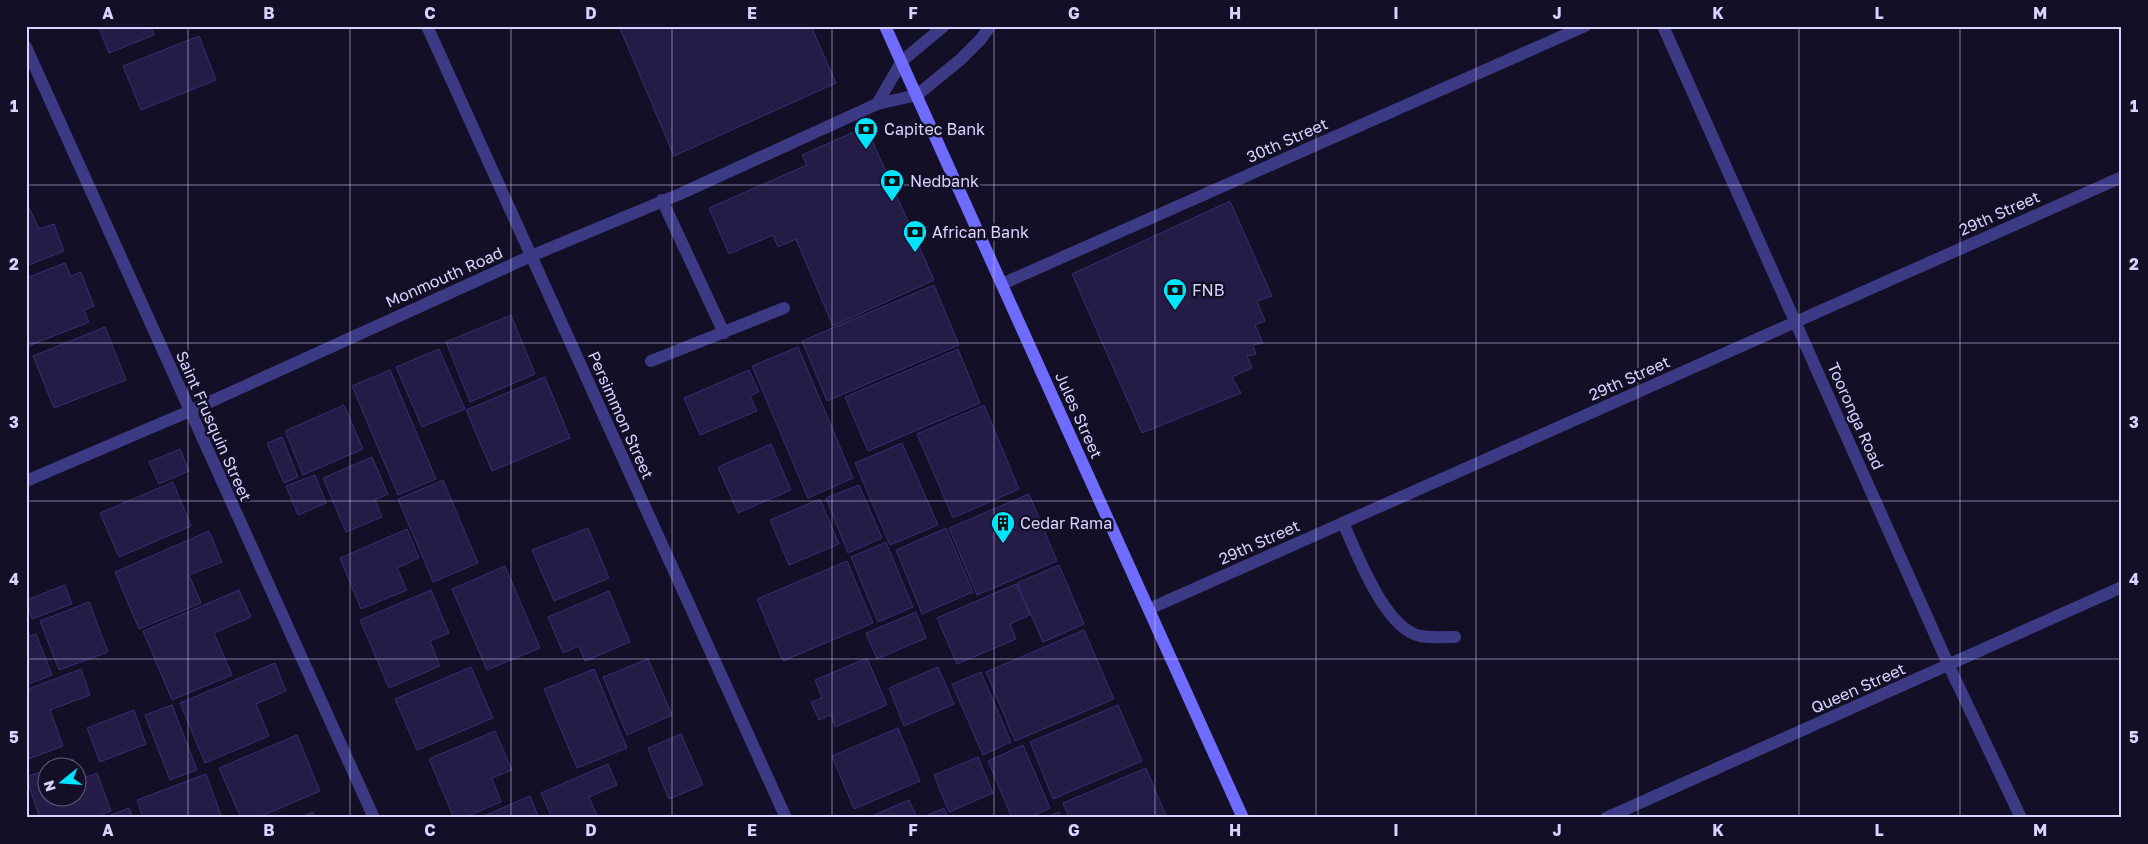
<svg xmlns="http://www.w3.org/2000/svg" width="2148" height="844" viewBox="0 0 2148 844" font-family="'Golos Text',sans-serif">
	<rect width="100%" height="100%" fill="#130f26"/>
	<!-- building -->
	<path fill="#241b47" stroke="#3b2d73" d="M98,26H151L154,35L109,53Z
		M619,26H811L836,83L674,156Z
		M199,36L216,80L141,110L123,66Z
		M854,132L871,138L934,280L833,326L796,239L778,247L773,235L729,254L709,208L807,165L802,155Z
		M26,201L39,229L54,224L64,251L26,266Z
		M1230,201L1272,296L1257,301L1265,321L1255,325L1263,343L1253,345L1256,354L1247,356L1252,368L1232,377L1241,393L1142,433L1072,274Z
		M65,263L71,276L81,272L94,306L84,310L89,322L26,347V278Z
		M934,285L959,345L827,401L802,341Z
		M511,315L535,374L470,402L446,342Z
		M105,327L126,380L54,408L33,356Z
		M798,347L853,478L808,498L752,366Z
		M439,349L465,409L422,427L396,367Z
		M958,349L980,403L868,451L845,397Z
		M390,370L436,479L398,495L352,386Z
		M749,370L759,392L750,396L757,411L700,435L684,398Z
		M545,377L570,438L492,471L466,410Z
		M344,405L363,449L303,475L285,431Z
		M984,405L1019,489L953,518L917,434Z
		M282,437L298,477L284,483L267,443Z
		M902,443L938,525L890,545L855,463Z
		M771,444L791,490L738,513L718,467Z
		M180,449L189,471L159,484L149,462Z
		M372,457L388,494L375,500L382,517L346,532L323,478Z
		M315,475L326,503L298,515L286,486Z
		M443,480L478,563L433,582L398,499Z
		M173,482L191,526L119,557L100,513Z
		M859,485L882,538L848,553L826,498Z
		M1029,494L1057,561L977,595L949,528Z
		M820,499L839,544L789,565L770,520Z
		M588,528L609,578L554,601L532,550Z
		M946,528L973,592L922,614L896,550Z
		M407,529L419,558L397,568L407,590L361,609L340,558Z
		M209,531L222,562L189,575L201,603L139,629L115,572Z
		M886,542L913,607L878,622L851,557Z
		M847,561L873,623L783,661L757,599Z
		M1059,565L1084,624L1043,642L1017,583Z
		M505,566L540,648L487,670L452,589Z
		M1016,584L1030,615L1010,624L1016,639L957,664L937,618Z
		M65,585L72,604L32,619L26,600Z
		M239,590L251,617L214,633L232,675L172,700L143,631Z
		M431,590L449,633L430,641L440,666L389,688L360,620Z
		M609,591L630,642L585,661L579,646L563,653L548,617Z
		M89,602L108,652L59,670L40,621Z
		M916,612L926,638L877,659L866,633Z
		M26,628L30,636L36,634L52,675L26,685Z
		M1084,630L1114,699L1015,741L986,672Z
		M867,658L887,705L835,727L831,715L819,720L811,702L822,698L815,680Z
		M648,659L672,715L627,735L603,677Z
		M275,663L286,691L256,704L269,736L205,763L180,703Z
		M471,667L493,718L417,750L395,699Z
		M938,667L954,704L904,726L889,688Z
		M81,669L90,695L50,710L63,746L26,760V690Z
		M594,669L627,748L577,768L544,689Z
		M981,672L1011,742L983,755L952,684Z
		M172,705L197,770L170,780L145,715Z
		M1118,705L1142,761L1053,799L1030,742Z
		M134,710L146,744L100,762L87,728Z
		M898,728L920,781L854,809L832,756Z
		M495,731L512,770L492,778L501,802L463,818H454L429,759Z
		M681,734L703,785L669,799L648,748Z
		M297,735L320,791L257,818H241L219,768Z
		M1023,745L1050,808L1028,818H1012L988,761Z
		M978,757L993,793L949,812L934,775Z
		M73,759L76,766H53Z
		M608,764L617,785L589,797L598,818H552L541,793Z
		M1146,768L1167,818H1069L1063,803Z
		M48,769V796H78V771L81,779L97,773L111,811L93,818H40L26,777Z
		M206,774L222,818H143L137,800Z
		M530,796L539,818H479Z
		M909,800L917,818H867Z
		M129,808L133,818H103Z
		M944,808L948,818H921Z
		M313,812L315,818H298Z
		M1059,812L1061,818H1045Z"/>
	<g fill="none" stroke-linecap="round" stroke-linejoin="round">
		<!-- service -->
		<path stroke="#3d3a85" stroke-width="12" d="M662,200L724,333
			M651,361L784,308
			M1343,523C1357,553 1384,628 1420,636C1431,638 1444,637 1455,637"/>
		<!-- minor -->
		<path stroke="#3d3a85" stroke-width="12" d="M427,26L786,818
			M1663,26L1949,666L2021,818
			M26,47L374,818
			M1002,284L1585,26
			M1149,609L2122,177
			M1606,818L2122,587"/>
		<!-- tertiary -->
		<path stroke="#3d3a85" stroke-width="12" d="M877,104L902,61L944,26
			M26,481L190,411L531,256L680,194L877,104L917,95L960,60L981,39L990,26"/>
		<!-- secondary -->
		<path stroke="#6f6bff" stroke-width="12" d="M885,26L1243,818"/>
	</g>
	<!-- grid -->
	<path fill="none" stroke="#d9d4ff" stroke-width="1" stroke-opacity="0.55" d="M188,26V818M350,26V818M511,26V818M672,26V818M832,26V818M994,26V818M1155,26V818M1316,26V818M1476,26V818M1638,26V818M1799,26V818M1960,26V818M26,185H2122M26,343H2122M26,501H2122M26,659H2122"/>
	<!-- icons -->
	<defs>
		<g id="bank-pin" transform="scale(1.25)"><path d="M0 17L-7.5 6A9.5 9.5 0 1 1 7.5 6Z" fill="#00e5ff" stroke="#130f26"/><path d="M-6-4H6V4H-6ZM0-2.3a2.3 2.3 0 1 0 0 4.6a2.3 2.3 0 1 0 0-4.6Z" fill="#111"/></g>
		<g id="building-pin" transform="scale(1.25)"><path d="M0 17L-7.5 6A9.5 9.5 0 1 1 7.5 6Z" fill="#00e5ff" stroke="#130f26"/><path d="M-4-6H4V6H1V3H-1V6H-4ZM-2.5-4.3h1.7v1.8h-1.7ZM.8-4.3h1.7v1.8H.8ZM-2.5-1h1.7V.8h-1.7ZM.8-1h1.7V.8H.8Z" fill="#111"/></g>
	</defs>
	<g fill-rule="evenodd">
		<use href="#bank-pin" x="866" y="129"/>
		<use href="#bank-pin" x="892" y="181"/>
		<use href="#bank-pin" x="915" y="232"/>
		<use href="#bank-pin" x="1175" y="290"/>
		<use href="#building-pin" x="1003" y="523"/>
	</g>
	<g text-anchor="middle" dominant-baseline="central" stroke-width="5" stroke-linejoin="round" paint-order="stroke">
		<!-- poi labels -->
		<g font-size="16" fill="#d9d4ff" stroke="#130f26" text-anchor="start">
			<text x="884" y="129">Capitec Bank</text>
			<text x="910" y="181">Nedbank</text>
			<text x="932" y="232">African Bank</text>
			<text x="1192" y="290">FNB</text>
			<text x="1020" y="523">Cedar Rama</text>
		</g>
		<!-- street labels -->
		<g font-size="16" fill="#d9d4ff" stroke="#130f26">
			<text transform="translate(1287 140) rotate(-24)">30th Street</text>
			<text transform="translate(1999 213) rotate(-24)">29th Street</text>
			<text transform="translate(444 277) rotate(-24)">Monmouth Road</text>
			<text transform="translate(1629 378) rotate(-24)">29th Street</text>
			<text transform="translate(621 415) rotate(66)">Persimmon Street</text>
			<text transform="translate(1079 415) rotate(66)">Jules Street</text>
			<text transform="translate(1856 416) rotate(66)">Tooronga Road</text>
			<text transform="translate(214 426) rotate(66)">Saint Frusquin Street</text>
			<text transform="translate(1259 542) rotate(-24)">29th Street</text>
			<text transform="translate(1858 688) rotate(-24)">Queen Street</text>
		</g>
	</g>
	<!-- border -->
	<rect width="2148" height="844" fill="none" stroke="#130f26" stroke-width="55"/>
	<!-- north arrow -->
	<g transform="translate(62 782) rotate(253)"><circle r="24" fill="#130f26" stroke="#625e7d"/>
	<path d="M0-4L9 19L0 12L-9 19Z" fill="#00e5ff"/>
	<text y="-8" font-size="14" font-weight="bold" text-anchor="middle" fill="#d9d4ff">N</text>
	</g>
	<rect x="28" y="28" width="2092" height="788" fill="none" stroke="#d9d4ff" stroke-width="2"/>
	<g font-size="16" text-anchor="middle" font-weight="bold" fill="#d9d4ff">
		<text x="108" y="19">A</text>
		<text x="269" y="19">B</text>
		<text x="430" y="19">C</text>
		<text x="591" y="19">D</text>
		<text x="752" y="19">E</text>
		<text x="913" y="19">F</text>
		<text x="1074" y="19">G</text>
		<text x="1235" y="19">H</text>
		<text x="1396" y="19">I</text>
		<text x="1557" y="19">J</text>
		<text x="1718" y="19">K</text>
		<text x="1879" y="19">L</text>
		<text x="2040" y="19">M</text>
		<text x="14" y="112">1</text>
		<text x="2134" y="112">1</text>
		<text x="14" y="270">2</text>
		<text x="2134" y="270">2</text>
		<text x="14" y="428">3</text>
		<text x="2134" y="428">3</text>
		<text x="14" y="585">4</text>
		<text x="2134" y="585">4</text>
		<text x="14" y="743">5</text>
		<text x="2134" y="743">5</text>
		<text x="108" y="836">A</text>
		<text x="269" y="836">B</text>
		<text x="430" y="836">C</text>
		<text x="591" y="836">D</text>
		<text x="752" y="836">E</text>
		<text x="913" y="836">F</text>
		<text x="1074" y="836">G</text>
		<text x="1235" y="836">H</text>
		<text x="1396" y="836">I</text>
		<text x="1557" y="836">J</text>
		<text x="1718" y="836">K</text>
		<text x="1879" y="836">L</text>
		<text x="2040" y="836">M</text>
	</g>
</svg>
